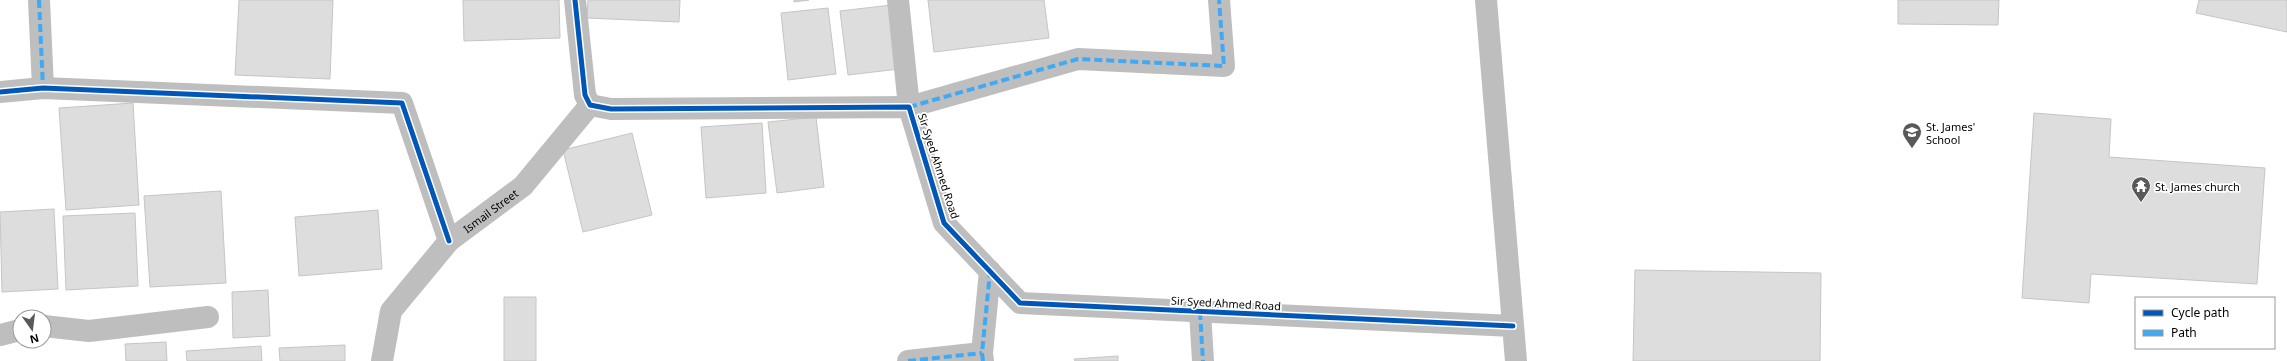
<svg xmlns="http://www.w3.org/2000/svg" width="2287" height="361" viewBox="0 0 2287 361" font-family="'Noto Sans',sans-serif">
	<rect width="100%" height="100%" fill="#fff"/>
	<!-- building -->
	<path fill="#ddd" stroke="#c5c5c5" d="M239,0H333L330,79L235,75Z
		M463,0H559L560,38L464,41Z
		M588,0H680L679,22L587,18Z
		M794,0H809L794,2Z
		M928,0H1044L1049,38L934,52Z
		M1898,0H1999L1998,25L1898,24Z
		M2199,0H2287V32L2196,13Z
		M891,5L899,69L848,75L840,11Z
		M828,8L836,74L788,80L781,13Z
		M133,103L139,205L66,210L59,108Z
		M2034,113L2111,119L2109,157L2265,168L2257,284L2091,274L2089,303L2022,298Z
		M816,117L824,187L777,193L768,122Z
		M762,123L766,193L706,198L701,127Z
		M632,133L652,215L583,232L563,150Z
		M221,191L226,283L150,287L144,196Z
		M54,209L58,289L2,292L0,212Z
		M378,210L382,269L299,276L295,217Z
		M135,213L138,286L66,290L63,216Z
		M1635,270L1821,273L1820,361H1633Z
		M268,290L270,336L233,338L232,292Z
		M504,297H536V361H504Z
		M166,342L167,361H126L125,344Z
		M345,345V361H280L279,348Z
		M261,346L262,361H187L186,351Z
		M1118,356V361H1075L1074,359Z"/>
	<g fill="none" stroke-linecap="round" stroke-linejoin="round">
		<!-- minor -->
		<g stroke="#bebebe" stroke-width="22">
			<path d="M39,0L43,88"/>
			<path d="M898,0L909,107L1078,59L1224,66L1219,0"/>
			<path d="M0,92L43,88L402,103L449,241"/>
			<path d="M1200,312L1203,361"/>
			<path d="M44,326L89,331L208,317"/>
			<path d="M0,335L20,330"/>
			<path id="s1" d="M382,361L391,311L449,241L523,186L590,105"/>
			<path d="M908,361L982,353"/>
			<path d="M983,361L982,353L990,271"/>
		</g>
		<!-- tertiary -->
		<path stroke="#bebebe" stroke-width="22" d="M575,0L585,95L590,105L611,109L909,107L944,223L1020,303L1513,326
			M1486,0L1516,361"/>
		<!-- quiet -->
		<path stroke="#3fa9f5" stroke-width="4" stroke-dasharray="8 4" stroke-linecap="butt" d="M39,0L43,88
			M909,107L1078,59L1224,66L1219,0
			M1200,312L1203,361
			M908,361L982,353
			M983,361L982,353L990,272"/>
		<!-- cycleway casing -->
		<g stroke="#fff" stroke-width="8">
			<path id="cycleway" d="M575,0L585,95L590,105L611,109L909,107L944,223L1020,303L1513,326
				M0,92L43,88L402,103L449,241"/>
		</g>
		<!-- cycleway -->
		<use href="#cycleway" stroke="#0057b8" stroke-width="5"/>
	</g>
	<!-- icons -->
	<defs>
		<g id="school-pin" transform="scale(1)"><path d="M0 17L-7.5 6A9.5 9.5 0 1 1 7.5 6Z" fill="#595959" stroke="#fff"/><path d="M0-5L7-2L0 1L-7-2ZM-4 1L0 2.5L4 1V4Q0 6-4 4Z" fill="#fff"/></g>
		<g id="temple-pin" transform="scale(1)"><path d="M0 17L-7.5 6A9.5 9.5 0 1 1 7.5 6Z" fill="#595959" stroke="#fff"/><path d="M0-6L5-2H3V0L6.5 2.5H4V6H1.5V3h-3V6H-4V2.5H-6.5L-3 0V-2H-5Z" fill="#fff"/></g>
	</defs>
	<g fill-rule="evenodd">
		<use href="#school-pin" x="1912" y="132"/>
		<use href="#temple-pin" x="2141" y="186"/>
	</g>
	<g text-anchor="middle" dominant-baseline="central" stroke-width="3.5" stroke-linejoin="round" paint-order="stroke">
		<!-- poi labels -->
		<g font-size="11" fill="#000" stroke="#fff" text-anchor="start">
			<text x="1926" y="126">St. James'<tspan x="1926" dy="13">School</tspan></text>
			<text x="2155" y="186">St. James church</text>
		</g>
		<!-- street labels -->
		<g font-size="11" fill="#000" stroke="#fff">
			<text transform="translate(939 166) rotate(72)">Sir Syed Ahmed Road</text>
			<text stroke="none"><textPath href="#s1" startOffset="193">Ismail Street</textPath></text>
			<text transform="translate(1226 303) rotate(3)">Sir Syed Ahmed Road</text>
		</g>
	</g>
	<!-- legend -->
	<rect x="2135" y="297" width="140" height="52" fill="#ffffff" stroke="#999999"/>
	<rect x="2143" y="310" width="20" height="6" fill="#0057b8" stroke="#999999"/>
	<text x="2171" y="317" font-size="12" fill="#000000">Cycle path</text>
	<rect x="2143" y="330" width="20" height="6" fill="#3fa9f5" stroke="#999999"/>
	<text x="2171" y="337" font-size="12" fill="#000000">Path</text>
	<!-- north arrow -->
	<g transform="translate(32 329) rotate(166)"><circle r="19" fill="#ffffff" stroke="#999999"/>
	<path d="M0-3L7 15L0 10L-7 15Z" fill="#595959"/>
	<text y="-6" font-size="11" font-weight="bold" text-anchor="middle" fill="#000000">N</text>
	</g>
</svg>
